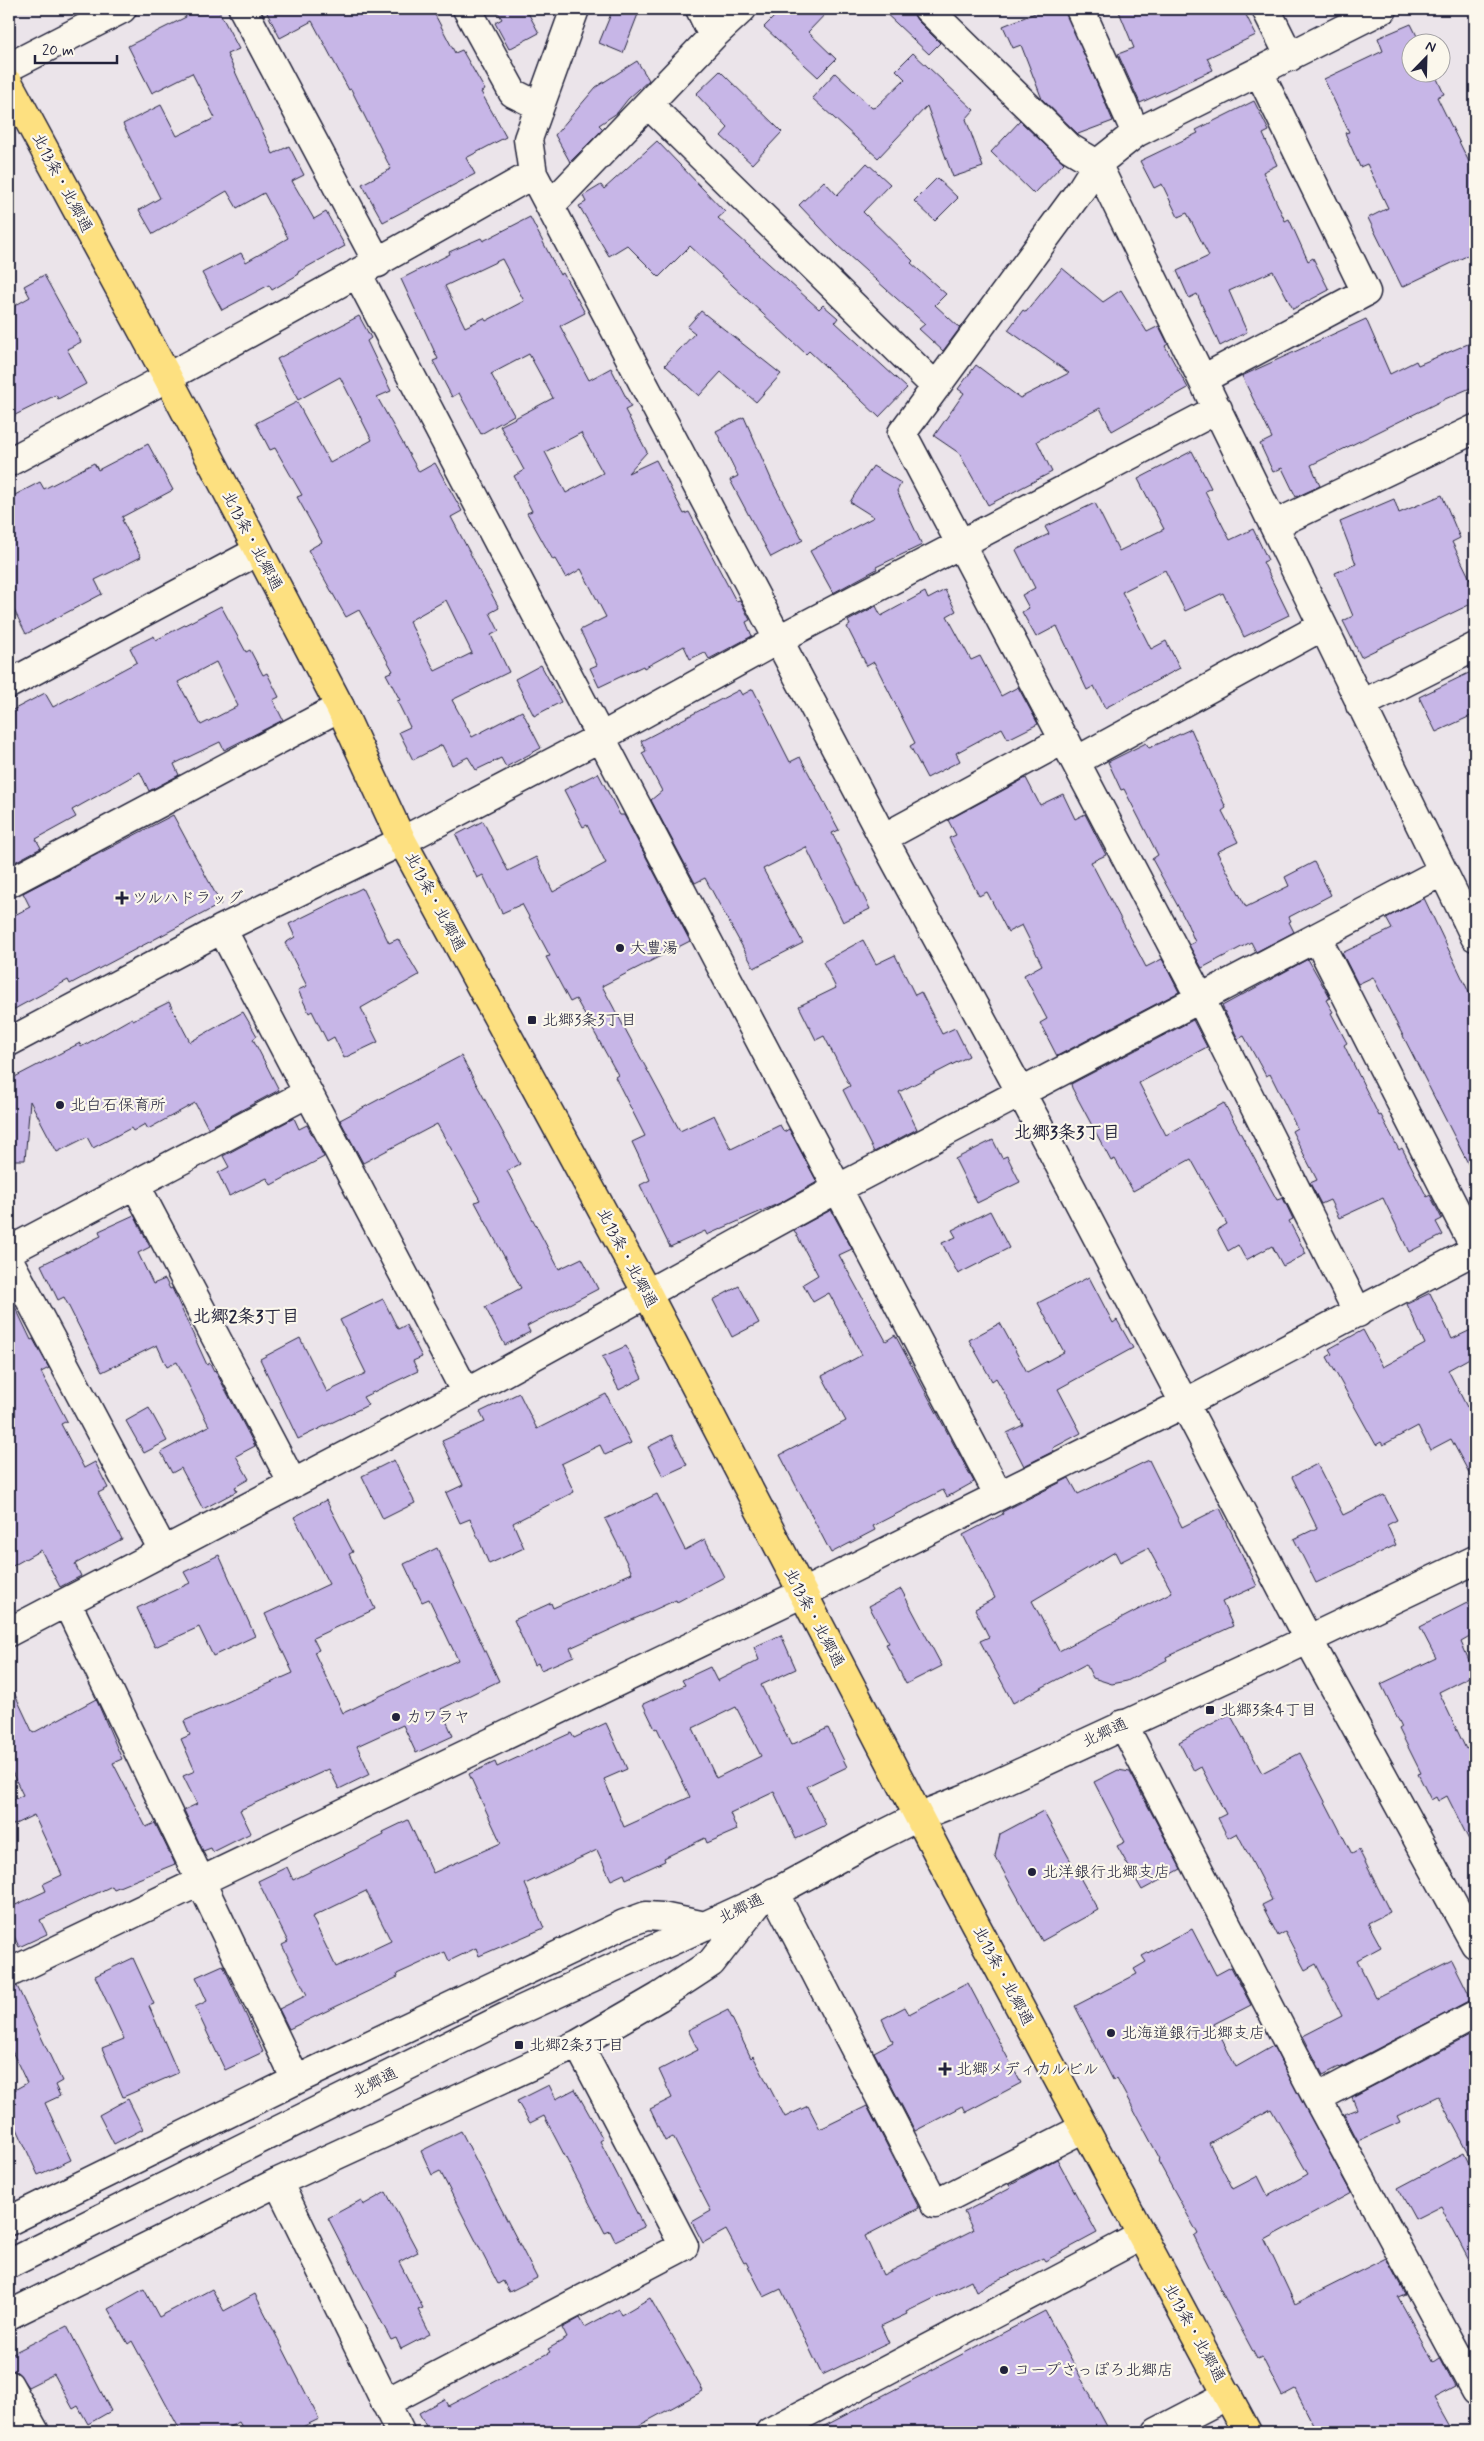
<svg xmlns="http://www.w3.org/2000/svg" width="1484" height="2441" viewBox="0 0 1484 2441" font-family="Mynerve,'Klee One',sans-serif">
	<rect width="100%" height="100%" fill="#ebe4ea"/>
	<filter id="ink" filterUnits="userSpaceOnUse"><feTurbulence type="fractalNoise" baseFrequency=".02" numOctaves="2"/><feDisplacementMap in="SourceGraphic" scale="10" xChannelSelector="R" yChannelSelector="G"/><feConvolveMatrix kernelMatrix="1 2 1 2 8 2 1 2 1" color-interpolation-filters="sRGB"/></filter>
	<g filter="url(#ink)">
		<!-- building -->
		<path fill="#c7b6e7" stroke="#22223b" fill-rule="evenodd" d="M182,9H218L239,49L227,54L273,154L289,146L304,175L292,181L314,219L326,212L345,246L298,272L299,274L272,290L269,285L222,310L202,273L241,253L246,262L288,238L264,193L237,208L227,191L153,234L139,210L160,198L123,124L161,105L177,136L215,118L192,73L152,93L128,46L186,17Z
			M265,9H432L455,53L462,50L485,90L481,92L506,137L466,158L475,174L383,222L362,184L391,169L351,89L349,90L312,21L280,38Z
			M496,9H526L539,33L509,49L495,23L502,19Z
			M613,9H640L623,53L599,43Z
			M782,9H830L808,32L836,59L818,77L764,27Z
			M881,9H911L917,20L940,43L929,54Z
			M1045,9H1065L1113,121L1078,134L1042,99L1021,45L1013,48L1003,26Z
			M1118,9H1243L1256,35L1207,58L1213,70L1140,103L1118,54L1134,48Z
			M1411,24L1420,42H1412V72H1434L1444,94L1437,97L1475,174V252L1402,287L1368,218L1388,208L1367,164L1360,167L1345,133L1349,132L1324,79L1383,51L1378,38Z
			M913,53L974,110L966,119L983,167L953,177L927,106L878,158L812,98L835,73L872,108L876,107L905,79L896,70Z
			M637,61L649,80L628,99L617,113L599,125L603,129L570,162L555,135L596,87Z
			M720,71L782,132L752,164L721,136L728,128L696,94Z
			M1254,101L1269,131L1263,134L1277,165L1263,172L1285,221L1289,219L1308,261L1313,258L1329,290L1293,309L1273,271L1229,291L1247,332L1220,346L1197,294L1189,298L1177,271L1209,256L1187,213L1178,217L1162,184L1154,188L1140,161L1198,133L1196,130Z
			M1020,121L1064,163L1034,194L991,152Z
			M657,141L725,212L718,218L819,309L823,305L838,318L835,322L907,388L879,417L809,351L806,354L690,246L659,277L627,245L609,256L579,206L586,202L583,196L601,185L604,189Z
			M867,163L890,184L863,212L913,261L911,263L946,294L935,305L960,328L943,351L919,329L925,324L837,245L799,205L824,181L837,195Z
			M937,178L958,198L935,221L914,201Z
			M530,217L560,275L563,273L585,313L560,326L589,380L611,368L631,407L625,410L647,452L628,473L656,460L684,514L689,512L736,601L740,600L750,620L746,622L752,636L709,659L705,652L690,659L684,646L644,668L643,666L599,687L590,668L597,665L580,630L606,617L581,569L566,578L555,559L553,560L527,513L532,511L514,476L524,470L500,426L553,398L529,354L491,374L514,415L481,434L459,393L452,397L433,361L438,359L401,279L450,254L449,252L481,238L483,241ZM502,259L524,301L486,321L484,318L465,327L445,286ZM581,433L603,473L566,493L545,452Z
			M1062,268L1103,302L1121,290L1147,332L1159,326L1168,344L1165,346L1188,388L1112,431L1100,408L1037,441L1052,472L988,505L959,453L934,436L964,393L958,389L976,365L1020,398L1069,373L1008,330L1023,310L1026,312Z
			M44,275L81,342L67,349L86,384L58,399L56,395L9,418V309L30,297L24,286Z
			M701,311L781,374L756,402L721,372L699,396L665,365L695,333L687,327Z
			M359,316L371,338L367,341L391,391L377,397L419,472L435,463L462,511L451,517L499,608L490,613L499,631L491,635L509,672L452,700L472,737L522,711L541,748L506,767L501,758L476,770L468,757L452,765L442,745L413,760L399,732L410,727L397,701L400,700L386,674L393,671L359,610L346,617L308,550L322,542L297,497L302,495L275,448L270,450L256,423L297,402L330,463L372,440L340,377L298,400L277,359ZM446,600L472,653L435,671L409,621Z
			M1366,319L1390,374L1416,361L1418,365L1475,341V386L1445,399L1311,465L1320,486L1296,497L1282,468L1273,472L1260,444L1272,438L1242,376Z
			M744,417L772,481L803,540L771,557L730,480L738,476L716,431Z
			M148,444L173,490L122,517L124,520H122L141,557L95,580L102,594L26,634L9,600V498L40,482L44,489L94,463L98,470Z
			M1192,451L1211,488L1205,491L1230,540L1253,529L1268,560L1263,562L1289,615L1244,637L1223,593L1185,611L1165,570L1122,592L1151,649L1166,641L1180,668L1105,708L1094,686L1087,690L1057,626L1036,637L1022,612L1029,608L1022,595L1035,588L1016,550L1049,534L1045,527L1095,503L1119,551L1164,529L1138,479Z
			M873,466L901,483L897,491L922,545L876,567L877,569L833,593L810,551L874,517L850,502Z
			M1442,495L1460,538L1452,542L1475,589V602L1361,657L1343,621L1353,616L1335,573L1356,564L1340,522L1394,499L1399,513Z
			M945,590L956,611L947,616L971,660L980,656L1001,696L1018,687L1038,724L1008,739L1002,728L956,753L960,761L927,778L910,746L915,743L874,662L867,666L847,627L850,625L848,621L876,606L881,616L925,592L928,599Z
			M221,606L246,652L250,650L263,675L267,673L279,697L273,700L283,720L224,750L220,742L174,764L179,775L149,791L140,772L72,810L76,817L36,839L41,848L9,865V712L45,693L53,707L137,662L130,648L154,636L156,640ZM216,662L238,706L201,725L178,682Z
			M541,665L561,702L534,716L515,679Z
			M1475,670V714L1436,732L1419,697Z
			M753,689L790,762L800,757L839,830L832,833L870,909L843,922L806,847L763,869L803,943L754,968L705,878L695,883L651,800L662,791L642,753L646,751L641,741L739,690L742,695Z
			M1191,729L1226,808L1222,811L1238,842L1217,852L1246,907L1289,886L1285,877L1314,862L1331,895L1289,917L1291,921L1289,922L1294,932L1256,952L1251,942L1202,968L1189,945L1195,942L1186,921L1152,859L1158,855L1124,789L1121,790L1108,762L1146,743L1149,748Z
			M598,773L620,815H624L690,941L602,986L680,1131L714,1115L731,1149L780,1125L784,1132L789,1129L817,1182L780,1203L707,1235L705,1231L670,1247L640,1185L650,1180L632,1142L645,1136L615,1077L618,1075L576,999L570,1002L546,957L550,956L522,904L502,913L483,875L477,878L456,835L483,821L508,871L536,857L553,892L606,863L587,825L583,827L564,790Z
			M1026,778L1040,805L1063,794L1075,819L1085,814L1106,855L1091,862L1146,967L1162,959L1179,992L1057,1056L1040,1023L1047,1019L1024,975L1042,965L1022,925L1008,932L987,892L979,896L949,838L956,835L948,820Z
			M173,815L221,904L70,984L68,980L9,1012V918L30,907L23,893Z
			M362,888L389,943L398,939L419,975L361,1008L378,1042L344,1058L334,1037L327,1041L312,1011L309,1013L298,990L307,986L285,943L295,937L289,924Z
			M1424,898L1475,1005V1177L1373,977L1358,984L1342,953L1392,929L1386,918Z
			M863,940L876,964L895,955L915,995L921,992L942,1034L955,1028L969,1056L899,1092L917,1129L874,1152L843,1090L850,1086L824,1036L816,1040L799,1006L836,988L823,962Z
			M1308,959L1330,998L1326,1000L1333,1012L1331,1013L1347,1043L1344,1045L1379,1116L1381,1115L1399,1150L1402,1148L1427,1197L1430,1195L1442,1219L1436,1222L1443,1235L1409,1252L1383,1198L1339,1218L1330,1200L1321,1204L1310,1183L1317,1180L1292,1131L1297,1128L1270,1074L1266,1076L1244,1036L1238,1039L1222,1006Z
			M169,1002L190,1042L243,1012L257,1036L253,1039L279,1090L208,1128L195,1103L148,1129L145,1124L133,1131L131,1128L93,1148L87,1137L57,1152L30,1101L25,1160H9V1080L80,1043L81,1047L132,1018L133,1020Z
			M1193,1020L1207,1047L1139,1083L1166,1135L1224,1103L1277,1200L1283,1198L1293,1219L1289,1221L1306,1254L1283,1266L1272,1246L1246,1260L1238,1245L1228,1251L1217,1230L1227,1224L1191,1159L1133,1191L1115,1159L1111,1161L1072,1088L1071,1084Z
			M461,1056L520,1164L507,1171L559,1269L582,1258L598,1289L527,1326L530,1332L505,1345L485,1307L521,1288L475,1202L480,1200L437,1124L363,1163L340,1120Z
			M294,1118L299,1129L307,1125L324,1157L271,1185L267,1178L229,1196L218,1173L229,1167L223,1156Z
			M993,1140L1002,1158L1007,1156L1020,1182L977,1203L955,1159Z
			M831,1210L852,1249L839,1255L886,1341L895,1335L974,1482L947,1497L943,1490L873,1526L875,1530L831,1553L780,1455L846,1421L822,1376L862,1355L829,1293L813,1302L803,1284L818,1275L794,1230Z
			M990,1211L1009,1248L958,1274L942,1243L956,1237L952,1230Z
			M134,1215L150,1247L138,1253L153,1284L165,1279L170,1289L172,1288L207,1365L210,1363L214,1371L215,1370L255,1446L236,1456L249,1479L235,1487L237,1491L203,1509L181,1468L172,1473L161,1452L209,1426L177,1362L167,1367L157,1345L102,1372L64,1297L58,1300L41,1265L101,1236L99,1231Z
			M1089,1277L1113,1323L1117,1320L1133,1348L1058,1389L1081,1433L1053,1448L1054,1451L1024,1466L1007,1433L1023,1425L996,1378L992,1381L969,1340L1000,1323L1027,1372L1064,1352L1038,1303Z
			M739,1286L759,1323L732,1337L713,1300Z
			M1430,1293L1452,1339L1475,1328V1355L1448,1370L1467,1407L1475,1403V1484L1451,1439L1430,1450L1418,1426L1383,1445L1381,1442L1376,1445L1327,1357L1332,1354L1329,1349L1363,1330L1383,1367L1425,1344L1407,1304Z
			M9,1294L31,1340L33,1339L49,1368L41,1372L67,1421L61,1424L84,1468L95,1462L108,1488L98,1493L122,1539L75,1564L81,1576L60,1587L41,1550L9,1568Z
			M383,1299L398,1329L406,1325L422,1357L413,1361L418,1371L363,1397L368,1405L298,1439L260,1359L300,1338L327,1392L366,1373L340,1320Z
			M626,1346L642,1378L619,1390L602,1357Z
			M519,1393L537,1429L606,1394L631,1443L605,1455L600,1445L561,1464L574,1492L513,1523L524,1548L489,1564L470,1519L460,1523L446,1493L463,1485L442,1441L485,1422L480,1412Z
			M149,1408L167,1441L144,1453L126,1421Z
			M672,1435L687,1465L663,1476L648,1447Z
			M394,1460L415,1503L383,1519L362,1476Z
			M1149,1460L1182,1527L1220,1508L1257,1586L1222,1602L1233,1626L1166,1657L1167,1660L1127,1681L1112,1684L1093,1678L1086,1664L1013,1703L980,1641L989,1637L975,1609L995,1598L963,1535L1003,1514L1002,1512L1069,1478L1078,1494ZM1148,1548L1172,1592L1059,1651L1032,1601L1115,1552L1120,1562Z
			M1317,1464L1343,1515L1384,1495L1397,1520L1387,1525L1396,1545L1316,1583L1294,1539L1317,1528L1292,1477Z
			M657,1494L685,1550L705,1539L724,1577L677,1602L676,1600L570,1648L574,1656L541,1670L538,1663L534,1665L514,1620L551,1603L553,1608L632,1573L605,1519Z
			M326,1500L353,1552L349,1554L375,1609L313,1638L319,1650L314,1652L343,1713L458,1660L429,1599L422,1602L404,1564L437,1548L499,1681L441,1709L453,1736L416,1753L403,1725L357,1746L370,1774L339,1789L329,1769L240,1810L251,1833L213,1852L211,1848L203,1851L184,1810L197,1804L183,1776L195,1771L181,1739L190,1735L184,1721L293,1673L265,1614L329,1584L294,1517Z
			M219,1555L255,1636L213,1656L199,1627L155,1647L137,1608L190,1583L184,1572Z
			M901,1589L942,1666L906,1684L886,1644L889,1643L869,1606Z
			M1467,1603L1475,1620V1634L1461,1642L1475,1674L1439,1692L1466,1749L1475,1744V1852L1447,1796L1438,1801L1436,1797L1431,1800L1418,1774L1421,1773L1399,1729L1402,1727L1381,1684L1436,1658L1420,1627Z
			M781,1635L796,1669L761,1685L791,1745L828,1728L847,1767L807,1786L826,1825L796,1839L774,1792L730,1813L737,1830L707,1843L705,1838L664,1858L665,1861L626,1879L624,1874L611,1880L597,1850L525,1884L544,1928L479,1956L476,1948L449,1961L445,1952L397,1974L398,1977L289,2029L279,2009L307,1995L282,1945L288,1942L258,1881L287,1867L293,1880L384,1835L383,1832L408,1820L433,1873L501,1843L469,1774L495,1762L497,1767L571,1733L574,1738L606,1723L627,1769L604,1779L624,1827L690,1797L657,1728L655,1729L643,1704L685,1685L682,1680L710,1667L717,1681L759,1660L754,1647ZM736,1707L761,1756L716,1778L693,1728ZM366,1891L391,1941L336,1967L312,1917Z
			M9,1682L33,1733L96,1699L122,1759L113,1763L146,1827L155,1823L175,1864L114,1889L112,1886L40,1920L47,1934L19,1947L9,1925V1908L46,1891L43,1884L62,1875L34,1815L9,1827V1802L23,1795L9,1766Z
			M1230,1714L1262,1773L1300,1753L1352,1854L1359,1850L1390,1912L1368,1923L1381,1947L1357,1960L1376,1998L1452,1960L1472,2000L1340,2068L1339,2067L1323,2075L1303,2036L1342,2016L1316,1964L1305,1970L1285,1932L1278,1936L1262,1905L1272,1900L1237,1833L1228,1838L1218,1818L1226,1814L1201,1767L1194,1771L1179,1742Z
			M1118,1770L1130,1772L1181,1869L1142,1890L1117,1846L1125,1842L1094,1782Z
			M1043,1811L1098,1910L1042,1941L995,1856L1000,1834Z
			M1192,1929L1216,1975L1231,1967L1251,2005L1214,2024L1236,2067L1273,2046L1351,2193L1265,2240L1295,2304L1386,2258L1405,2294L1398,2297L1434,2362L1440,2358L1455,2387L1434,2398L1453,2432H1317L1295,2389L1282,2396L1262,2357L1257,2359L1233,2314L1194,2237L1198,2234L1158,2161L1160,2159L1117,2079L1113,2080L1075,2006L1137,1974L1134,1969L1146,1962L1142,1956ZM1271,2109L1308,2174L1268,2196L1258,2176L1233,2189L1209,2143Z
			M133,1958L154,2004L149,2006L178,2073L123,2097L102,2048L124,2039L95,1976Z
			M223,1965L263,2052L225,2070L195,2007L207,2001L196,1977Z
			M968,1983L1021,2083L966,2112L963,2106L915,2131L874,2052L893,2042L882,2019L905,2007L909,2014Z
			M17,1986L62,2081L55,2085L60,2096L45,2103L71,2160L38,2175L9,2111V2093L27,2083L9,2045V1988Z
			M728,2010L751,2058L753,2056L785,2117L808,2106L820,2129L867,2106L919,2208L865,2236L883,2275L973,2230L964,2212L1011,2188L1009,2185L1057,2159L1097,2233L1045,2261L1043,2258L976,2291L971,2280L906,2312L907,2314L881,2326L889,2343L822,2375L781,2289L764,2297L746,2262L744,2263L726,2230L703,2243L692,2222L711,2211L673,2137L665,2141L650,2109L672,2098L659,2070L698,2050L688,2030Z
			M1475,2033V2165L1438,2096L1397,2116L1400,2122L1358,2141L1344,2114L1357,2109L1352,2097Z
			M549,2085L556,2099L575,2089L603,2139L600,2141L644,2227L615,2241L610,2231L605,2233L544,2116L530,2123L517,2101Z
			M128,2099L143,2129L114,2144L99,2115Z
			M461,2131L537,2278L509,2292L503,2281L498,2284L440,2171L432,2175L421,2151Z
			M1464,2153L1475,2176V2271L1441,2206L1415,2219L1398,2188Z
			M386,2192L418,2252L399,2262L423,2308L418,2310L430,2334L401,2349L396,2338L391,2340L328,2218L361,2200L363,2205Z
			M144,2289L159,2317L212,2289L224,2311L255,2294L319,2419L292,2432H245L239,2422L220,2432H181L132,2341L128,2344L108,2309Z
			M650,2298L703,2391L627,2432H429L419,2413L444,2399L448,2406L550,2352L548,2349L567,2338L562,2328L580,2318L585,2327L618,2309L621,2315Z
			M1045,2311L1110,2432H813Z
			M67,2326L111,2411L88,2424L78,2406L73,2409L54,2374L28,2387L17,2372L9,2369V2355Z"/>
		<g fill="none" stroke-linecap="round" stroke-linejoin="round">
			<!-- minor casing -->
			<g stroke="#22223b" stroke-width="31">
				<path id="minor" d="M243,9L378,263
					M467,9L513,93L539,106
					M575,9L528,139L533,174L883,838L1040,1128L1308,1639L1475,1944
					M700,9L713,36
					M928,9L1070,148L1097,164L1082,188L902,433L1200,998L1358,1313
					M1080,9L1136,133
					M1266,9L1290,57
					M1383,9L1136,133L1097,164L1475,937
					M9,67L122,9
					M649,105L936,387
					M550,206L713,36L742,9
					M357,273L998,1494
					M1203,379L1366,292L1259,72
					M9,462C185,369 360,273 533,174
					M1274,525L1475,429
					M9,684L258,551
					M1360,705L1475,647
					M883,838L1065,739L1076,761L1323,626
					M9,883L340,707
					M222,929L466,1393
					M1317,938L1475,1248
					M9,1042L222,929L402,841L601,737L779,639L1218,409
					M135,1184L293,1484
					M9,1251L308,1093
					M9,1260L164,1552
					M67,1603L296,2080
					M9,1632L466,1393L837,1189L1443,871
					M1123,1724L1317,2098L1475,2390
					M774,1892L935,2204L1084,2128
					M9,1973L801,1594L1185,1403L1475,1250
					M1317,2098L1475,2015
					M278,2182L400,2432
					M9,2221L296,2080L624,1924L646,1916L662,1917L705,1926
					M9,2264L510,2015L761,1900L872,1840L920,1816L966,1798L1261,1662L1475,1560
					M9,2315L278,2182L578,2044L659,1997L711,1963L758,1903
					M9,2385L35,2432
					M385,2403L684,2246L578,2044
					M770,2432L1141,2236
					M1157,2432L1228,2395"/>
			</g>
			<!-- major casing -->
			<g stroke="#22223b" stroke-width="31">
				<path id="major" d="M9,84L168,378L340,707L402,841L647,1293L948,1873L1247,2432"/>
			</g>
			<!-- minor -->
			<use href="#minor" stroke="#fbf7ec" stroke-width="28"/>
			<!-- major -->
			<use href="#major" stroke="#fde080" stroke-width="28"/>
		</g>
	</g>
	<!-- markers -->
	<g fill="#22223b" stroke="#fbf7ec" stroke-width="2">
		<path d="M119.5 890.5h5v5h5v5h-5v5h-5v-5h-5v-5h5z"/>
		<circle cx="620" cy="948" r="5"/>
		<rect x="527" y="1015" width="10" height="10" rx="2.5"/>
		<circle cx="60" cy="1105" r="5"/>
		<rect x="1205" y="1705" width="10" height="10" rx="2.5"/>
		<circle cx="396" cy="1717" r="5"/>
		<circle cx="1032" cy="1872" r="5"/>
		<circle cx="1111" cy="2033" r="5"/>
		<rect x="514" y="2040" width="10" height="10" rx="2.5"/>
		<path d="M942.5 2061.5h5v5h5v5h-5v5h-5v-5h-5v-5h5z"/>
		<circle cx="1004" cy="2370" r="5"/>
	</g>
	<g text-anchor="middle" dominant-baseline="central" stroke-width="4.5" stroke-linejoin="round" paint-order="stroke">
		<!-- street labels -->
		<g font-size="16" fill="#22223b" stroke="#fbf7ec">
			<text transform="translate(62 183) rotate(62)">北13条・北郷通</text>
			<text transform="translate(252 541) rotate(62)">北13条・北郷通</text>
			<text transform="translate(435 902) rotate(62)">北13条・北郷通</text>
			<text transform="translate(627 1258) rotate(62)">北13条・北郷通</text>
			<text transform="translate(814 1618) rotate(62)">北13条・北郷通</text>
			<text transform="translate(1105 1733) rotate(-25)">北郷通</text>
			<text transform="translate(741 1909) rotate(-26)">北郷通</text>
			<text transform="translate(1003 1976) rotate(62)">北13条・北郷通</text>
			<text transform="translate(375 2083) rotate(-27)">北郷通</text>
			<text transform="translate(1194 2333) rotate(61)">北13条・北郷通</text>
		</g>
		<!-- poi labels -->
		<g font-size="16" fill="#22223b" stroke="#fbf7ec" text-anchor="start">
			<text x="132" y="898">ツルハドラッグ</text>
			<text x="630" y="948">大豊湯</text>
			<text x="542" y="1020">北郷3条3丁目</text>
			<text x="70" y="1105">北白石保育所</text>
			<text x="1220" y="1710">北郷3条4丁目</text>
			<text x="406" y="1717">カワラヤ</text>
			<text x="1042" y="1872">北洋銀行北郷支店</text>
			<text x="1121" y="2033">北海道銀行北郷支店</text>
			<text x="529" y="2045">北郷2条3丁目</text>
			<text x="956" y="2069">北郷メディカルビル</text>
			<text x="1014" y="2370">コープさっぽろ北郷店</text>
		</g>
		<!-- neighbourhood labels -->
		<g font-size="18" font-weight="bold" fill="#22223b" stroke="#fbf7ec">
			<text x="1067" y="1133">北郷3条3丁目</text>
			<text x="246" y="1317">北郷2条3丁目</text>
		</g>
	</g>
	<!-- margin -->
	<rect width="1484" height="2441" fill="none" stroke="#fbf7ec" stroke-width="30"/>
	<rect x="15" y="15" width="1454" height="2411" fill="none" stroke="#22223b" stroke-width="2" filter="url(#ink)"/>
	<!-- north arrow -->
	<g transform="translate(1426 58) rotate(23)"><circle r="24" fill="#fbf7ec" stroke="#a4a2a5"/>
	<path d="M0-4L9 19L0 12L-9 19Z" fill="#22223b"/>
	<text y="-8" font-size="14" font-weight="bold" text-anchor="middle" fill="#22223b">N</text>
	</g>
	<!-- scale -->
	<path d="M35 55v8h82v-8" fill="none" stroke="#22223b" stroke-width="2.5"/>
	<text x="42" y="55" font-size="15" fill="#22223b" stroke="#fbf7ec" stroke-width="4" paint-order="stroke">20 m</text>
</svg>
